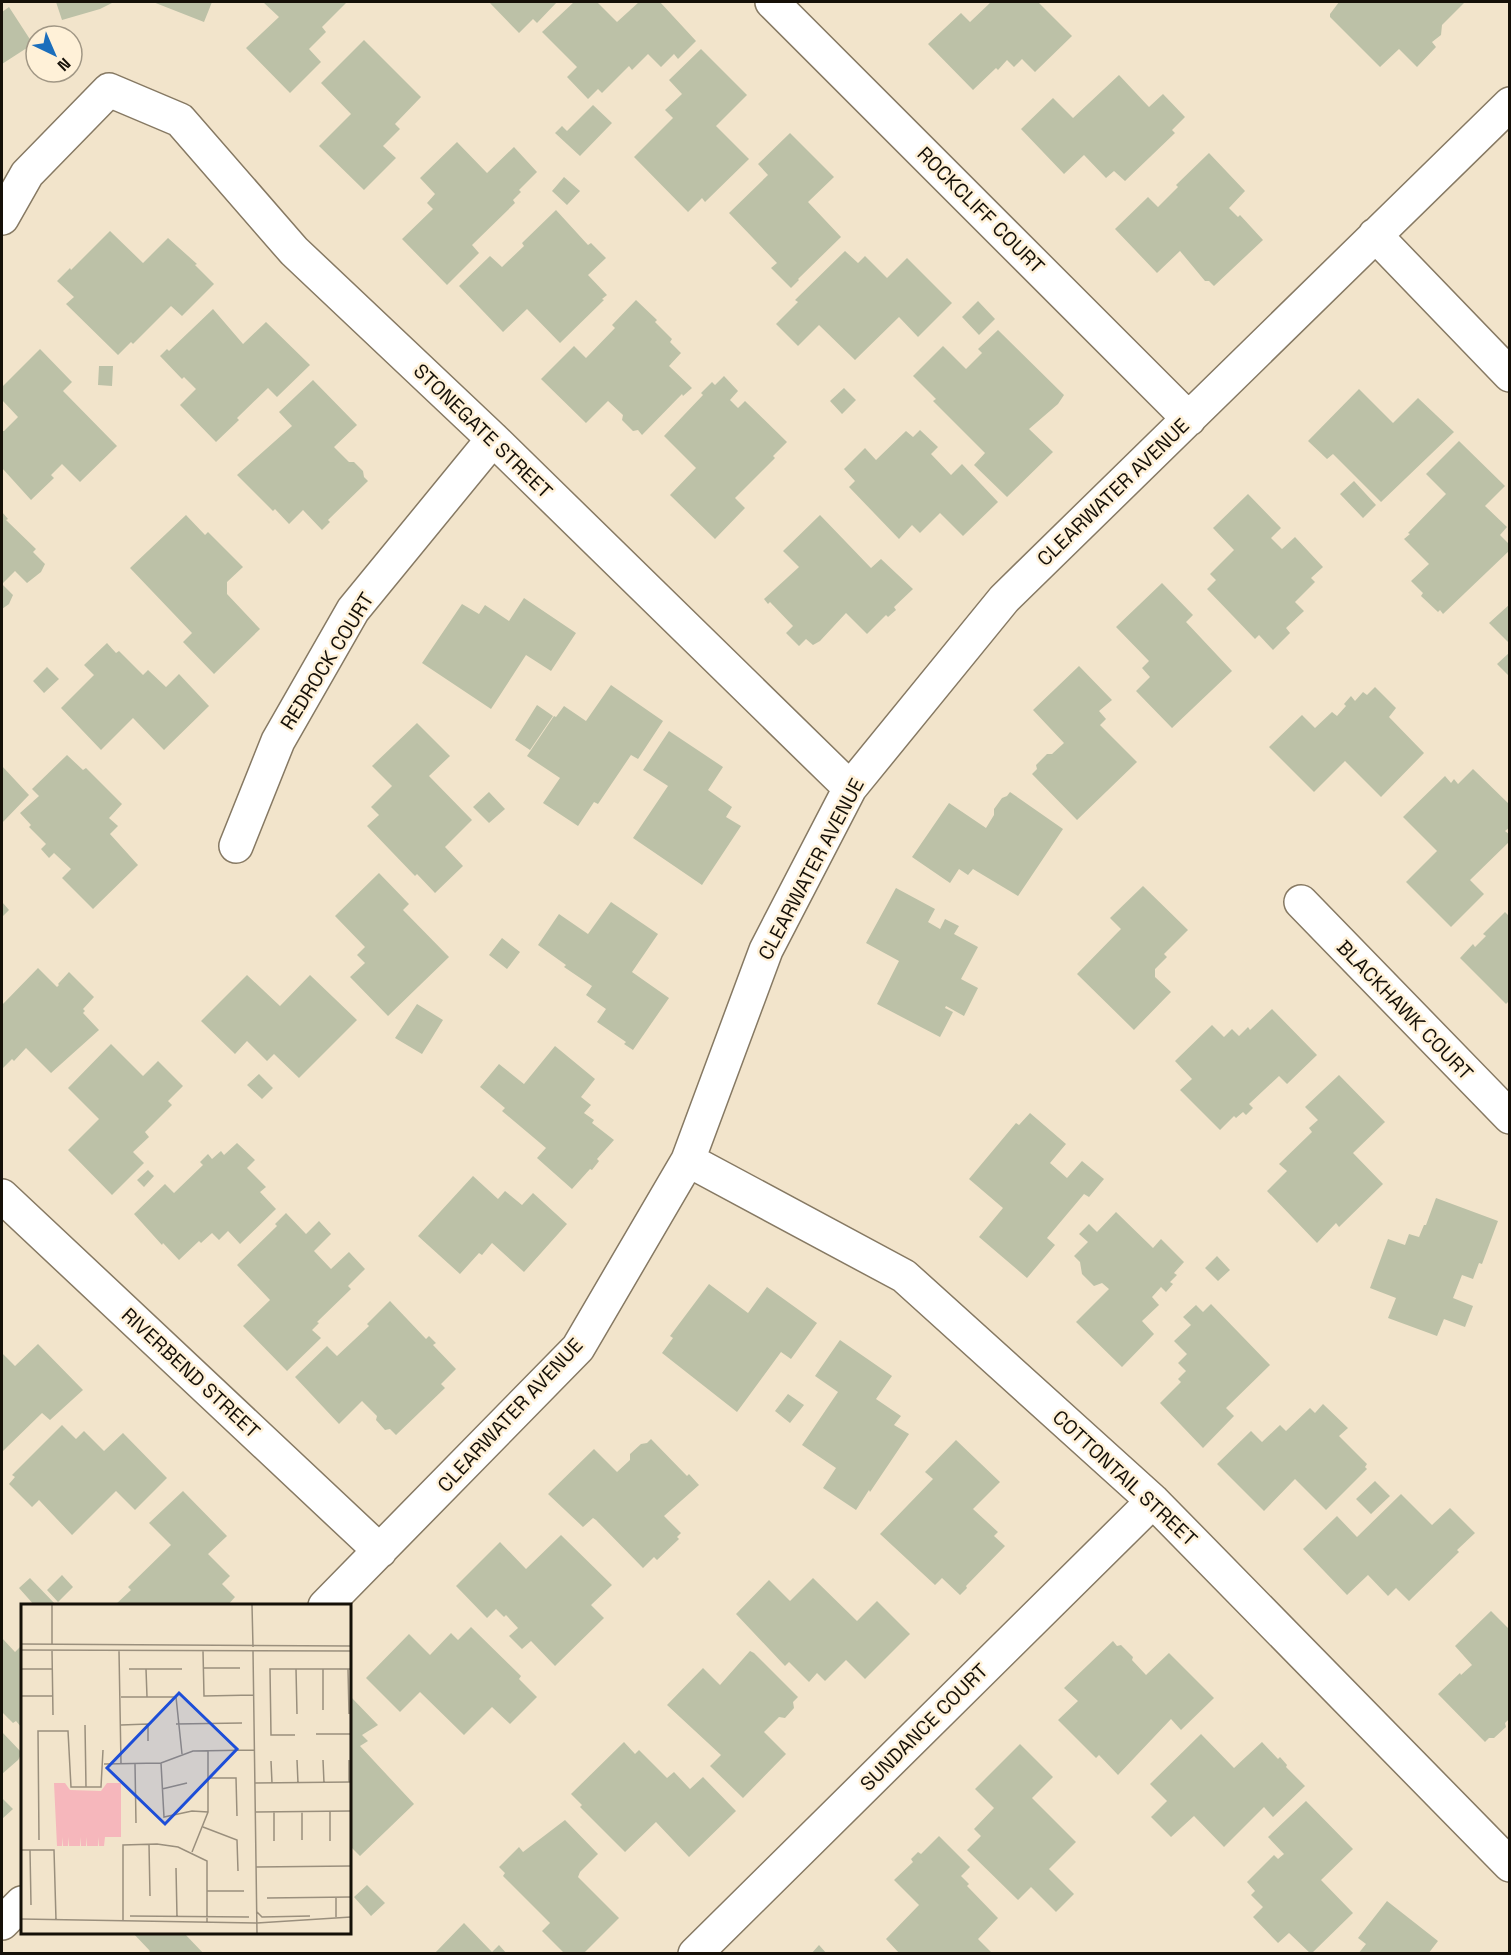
<svg xmlns="http://www.w3.org/2000/svg" width="1511" height="1955" viewBox="0 0 1511 1955" font-family="'Space Grotesk',sans-serif">
	<rect width="100%" height="100%" fill="#f2e4cb"/>
	<!-- building -->
	<path fill="#bcc1a7" d="M56,2H114L100,9L62,20Z
		M153,2H212L204,22Z
		M263,2H347L322,27L326,32L309,49L321,62L290,93L246,48L279,17Z
		M489,2H557L537,23L533,19L519,33Z
		M574,2H597L617,22L639,2H660L696,41L678,59L674,54L661,67L648,54L632,70L629,66L602,93L598,89L588,99L567,77L577,67L542,32Z
		M991,2H1038L1072,36L1035,72L1022,59L1014,67L1007,60L998,70L996,68L973,90L928,44L961,13L970,22Z
		M1339,2H1465L1442,25L1441,35L1432,42L1436,47L1417,67L1399,49L1380,67L1330,17V14Z
		M9,7L33,44L2,64V12Z
		M364,40L421,97L395,124L400,129L383,146L396,158L364,190L319,146L351,114L321,83Z
		M701,49L747,95L716,126L749,159L705,202L702,198L688,212L634,157L673,118L665,110L682,94L669,80Z
		M1119,75L1149,107L1163,94L1185,117L1172,130L1175,133L1125,181L1114,171L1106,178L1084,155L1064,174L1021,129L1053,98L1073,118Z
		M593,105L612,123L580,156L555,133L562,126L567,131Z
		M790,133L834,177L808,202L841,237L798,279L799,280L791,288L771,268L777,263L729,213L768,175L758,164Z
		M457,142L487,173L514,147L537,172L519,190L521,192L513,200L515,203L472,245L479,253L447,285L402,239L433,209L427,203L435,194L420,178Z
		M1209,153L1245,191L1229,208L1238,217L1240,215L1263,240L1214,286L1209,281H1205L1180,251L1157,273L1115,229L1148,197L1158,207L1178,187L1176,185Z
		M564,177L580,191L567,205L552,191Z
		M556,210L588,245L591,243L606,258L588,275L607,295L602,299L604,300L560,343L527,309L503,332L459,286L490,256L502,267L524,246L522,243Z
		M110,231L143,263L168,238L197,264L195,265L214,284L182,316L171,306L133,344L131,342L118,355L66,304L74,297L57,281L70,268L71,270Z
		M845,251L858,263L865,256L887,278L907,258L952,303L918,337L899,317L855,360L819,325L798,346L776,324L798,302L795,300Z
		M636,300L657,320L655,322L672,339L670,342L681,353L669,366L692,388L683,396L682,394L642,435L638,430L633,431L622,420L623,415L608,401L586,423L541,379L574,346L586,358L615,328L612,325Z
		M978,301L995,319L979,335L962,317Z
		M213,309L243,344L266,322L310,365L277,397L268,388L237,418L239,420L216,442L180,405L196,389L184,377L182,379L160,356L167,349L169,351Z
		M998,330L1064,395L1058,404L1029,429L1053,452L1007,497L974,465L985,453L933,401L936,399L913,376L943,346L966,369L982,353L978,349Z
		M40,349L72,382L63,391L117,446L80,482L62,464L51,475L54,478L31,500L2,468V431H4L18,417L2,400V387Z
		M99,366H113L112,386L98,385Z
		M724,376L738,391L730,400L738,408L745,401L787,442L773,456L775,458L735,498L745,508L715,539L670,495L696,468L664,436L703,395L701,393L712,382L715,385Z
		M313,380L357,425L334,447L349,462H354L363,471L364,477L368,481L328,520L330,522L322,530L303,510L289,524L275,509L273,511L237,475L292,426L279,412Z
		M844,388L856,400L842,414L830,401Z
		M1359,389L1393,423L1418,398L1454,432L1381,502L1333,454L1327,459L1308,441Z
		M920,430L938,447L931,454L951,475L962,464L998,502L963,536L940,513L920,533L912,525L899,539L849,487L855,481L844,469L865,448L876,460L906,431L913,437Z
		M1459,441L1505,486L1485,506L1507,527L1500,535L1510,545V550L1443,614L1440,610L1438,612L1421,596L1423,593L1411,581L1429,564L1404,539L1410,534L1408,533L1446,494L1426,474Z
		M1354,481L1376,505L1363,518L1340,494Z
		M1248,494L1281,528L1271,538L1282,549L1295,537L1323,567L1311,578L1315,582L1295,602L1304,611L1286,628L1290,633L1273,650L1259,635L1255,639L1207,589L1216,580L1210,574L1234,550L1213,528Z
		M2,512L8,519L6,520L36,549L33,552L45,564L41,572L27,583L15,571L2,584L13,595L9,604L2,609Z
		M186,515L205,535L208,532L243,567L227,582V594L260,629L214,674L183,642L192,633L130,568Z
		M820,515L871,568L881,559L913,589L894,607L896,610L888,617L886,615L867,634L846,613L820,641L813,645L806,639L799,646L786,633L793,626L770,602L768,604L764,599L799,567L783,551Z
		M1162,583L1193,615L1186,622L1232,671L1172,728L1136,691L1150,677L1142,668L1149,661L1116,627Z
		M524,598L576,633L551,671L526,655L491,709L422,663L462,604L479,614L485,605L509,621Z
		M1510,604V644L1489,623Z
		M107,643L116,653L119,651L143,675L148,670L166,687L179,674L209,706L164,750L133,718L101,750L61,708L94,675L84,665Z
		M1510,652V677L1497,664Z
		M1079,666L1112,700L1099,711L1106,719L1100,725L1137,762L1077,820L1032,774L1037,769L1036,765L1047,754H1052L1064,743L1033,710Z
		M47,667L59,679L44,693L33,681Z
		M611,685L663,721L638,759L631,755L598,804L594,802L578,826L543,803L560,778L527,756L554,716L556,717L564,706L586,721Z
		M1375,687L1396,708L1389,717L1424,753L1381,797L1345,761L1314,792L1269,747L1302,715L1315,728L1332,712L1337,716L1346,706L1344,704L1351,696L1355,701L1363,692L1367,695Z
		M537,705L553,716L530,750L515,740Z
		M417,723L450,756L429,776L472,820L445,847L463,866L435,893L417,874L415,876L367,826L379,815L371,807L392,786L372,766Z
		M669,731L723,767L708,790L732,807L726,817L741,826L702,885L633,838L668,786L643,770Z
		M67,755L83,770L86,768L122,804L109,818L118,826L110,834L138,865L93,909L62,878L71,869L54,853L49,858L41,849L46,844L29,827L31,825L20,813L39,796L32,789Z
		M2,766L29,795L2,823Z
		M1473,769L1510,805V827L1505,831L1510,835V841L1470,880L1484,894L1451,927L1406,882L1437,851L1403,817L1445,776L1451,783L1454,779L1458,784Z
		M489,792L505,809L489,823L473,807Z
		M1010,792L1063,829L1018,896L973,869L968,875L959,869L950,883L912,857L949,803L986,828L994,815V809L1002,798L1007,796Z
		M379,873L409,904L403,910L449,957L388,1016L350,977L365,963L357,955L365,947L335,916Z
		M1143,886L1188,930L1164,954L1167,957L1155,969V977L1171,992L1134,1030L1077,974L1121,929L1110,918Z
		M896,888L935,909L928,922L940,929L945,919L959,926L954,934L978,947L961,979L978,988L964,1016L946,1006L945,1008L953,1012L940,1037L877,1004L899,961L866,943Z
		M2,902L9,910L2,917Z
		M611,902L658,934L632,972L669,998L633,1050L624,1044L626,1042L597,1022L606,1009L586,995L592,986L564,967L566,965L538,945L559,914L588,934Z
		M1505,912L1510,917V1000L1506,1004L1460,958L1473,944L1475,947L1486,936L1483,934Z
		M502,938L520,952L507,969L489,955Z
		M38,968L57,987L59,985L58,984L69,972L94,997L83,1009L85,1011L83,1013L99,1030L51,1073L26,1048L14,1061L12,1059L2,1069V1005Z
		M247,975L280,1006L310,975L357,1020L299,1078L274,1054L267,1061L247,1041L235,1054L201,1021Z
		M417,1004L443,1020L422,1054L395,1038Z
		M1272,1009L1317,1055L1287,1084L1279,1076L1249,1104L1253,1108L1246,1115L1243,1112L1236,1118L1234,1116L1220,1130L1180,1090L1192,1079L1175,1061L1212,1025L1224,1037L1232,1029L1239,1036L1248,1027L1250,1030Z
		M111,1044L143,1076L158,1061L183,1086L168,1101L172,1105L145,1132L149,1137L133,1152L144,1163L112,1195L68,1150L99,1119L68,1088Z
		M555,1046L595,1079L581,1097L591,1105L584,1113L594,1120L592,1123L614,1140L597,1159L599,1161L592,1170L590,1169L572,1189L537,1158L546,1148L502,1111L505,1108L480,1087L499,1064L524,1084Z
		M259,1074L273,1088L262,1099L247,1085Z
		M1339,1075L1385,1122L1353,1153L1383,1184L1339,1227L1336,1223L1317,1243L1267,1191L1287,1171L1279,1164L1312,1132L1309,1128L1318,1120L1305,1107Z
		M1030,1113L1066,1144L1050,1163L1067,1178L1082,1161L1104,1179L1089,1197L1084,1194L1047,1238L1055,1245L1027,1278L979,1237L1003,1208L969,1179L1016,1123L1019,1125Z
		M237,1143L255,1160L247,1168L266,1187L260,1192L276,1209L240,1244L228,1231L219,1240L212,1233L201,1243L199,1241L179,1260L163,1243L162,1245L134,1214L165,1184L174,1193L203,1165L200,1162L208,1154L212,1159L221,1151L224,1155Z
		M148,1170L154,1176L144,1187L137,1180Z
		M473,1176L498,1199L505,1191L522,1205L533,1193L567,1224L524,1272L492,1243L482,1255L479,1253L460,1274L418,1236Z
		M1436,1198L1498,1221L1482,1264L1479,1263L1473,1279L1462,1275L1453,1298L1473,1306L1465,1327L1444,1319L1437,1336L1388,1318L1396,1298L1370,1288L1388,1239L1405,1245L1409,1234L1419,1237L1424,1225H1426Z
		M1116,1212L1153,1248L1161,1239L1184,1262L1174,1273L1177,1275L1170,1282L1173,1284L1166,1292L1161,1287L1152,1297L1159,1305L1142,1321L1154,1334L1122,1367L1076,1322L1109,1289L1102,1283L1094,1286L1082,1274L1080,1262L1074,1256L1088,1242L1079,1234L1089,1224L1097,1232Z
		M286,1213L306,1234L319,1221L331,1234L314,1251L331,1269L349,1252L365,1269L348,1286L351,1289L317,1322L319,1323L312,1330L321,1338L287,1371L243,1326L270,1300L237,1265L277,1226L275,1224Z
		M1217,1256L1230,1270L1218,1281L1205,1268Z
		M709,1284L748,1313L767,1287L817,1323L791,1359L781,1352L737,1412L662,1353L673,1338L670,1336Z
		M390,1301L426,1339L429,1336L436,1343L433,1345L456,1369L441,1384L445,1388L396,1435L390,1429L385,1430L376,1420L377,1416L362,1401L339,1424L295,1377L327,1346L337,1356L369,1326L367,1324Z
		M1211,1304L1270,1365L1226,1408L1234,1416L1203,1448L1160,1403L1181,1382L1178,1379L1186,1371L1178,1363L1187,1354L1174,1341L1191,1325L1183,1317L1196,1305L1203,1312Z
		M840,1340L892,1376L876,1399L901,1416L894,1425L909,1434L870,1492L869,1490L856,1510L823,1488L836,1468L802,1445L838,1392L815,1376Z
		M38,1344L83,1390L50,1420L42,1413L2,1452V1353L15,1366Z
		M788,1394L804,1405L790,1423L775,1411Z
		M1323,1404L1348,1428L1339,1436L1367,1464L1365,1467L1367,1469L1326,1510L1295,1479L1264,1511L1217,1464L1251,1431L1262,1442L1280,1425L1286,1431L1310,1408L1315,1413Z
		M62,1425L76,1439L84,1431L104,1451L123,1433L167,1478L135,1510L116,1491L72,1535L39,1500L32,1507L9,1484L15,1477L12,1475Z
		M651,1439L687,1476L689,1474L699,1485L664,1516L681,1533L677,1537L679,1539L657,1560L654,1557L643,1568L596,1520L593,1518L583,1527L548,1494L594,1449L617,1472L630,1460V1454L641,1444L647,1443Z
		M956,1440L1000,1482L973,1509L998,1532L994,1536L1005,1546L966,1586L967,1588L960,1595L942,1578L935,1585L880,1534L933,1479L925,1472Z
		M1375,1481L1390,1496L1371,1514L1356,1499Z
		M183,1491L227,1536L208,1554L230,1576L222,1584L235,1597L227,1606H114L131,1590L128,1587L171,1545L149,1523Z
		M1401,1494L1432,1525L1450,1508L1475,1533L1457,1550L1459,1552L1409,1601L1396,1588L1388,1596L1368,1575L1347,1595L1303,1549L1337,1516L1357,1537Z
		M561,1535L612,1585L591,1605L604,1618L555,1666L531,1641L522,1649L509,1636L518,1628L506,1615L504,1617L496,1609L487,1618L456,1586L500,1542L526,1569Z
		M62,1575L73,1587L58,1602L47,1590Z
		M30,1578L57,1606H35L19,1588Z
		M813,1578L857,1621L877,1601L910,1634L865,1679L846,1660L825,1681L817,1673L809,1682L789,1662L785,1666L736,1614L769,1580L790,1601Z
		M1491,1611L1510,1630V1718L1505,1723L1506,1727L1494,1738H1489L1485,1742L1438,1694L1460,1673L1461,1675L1472,1665L1455,1646Z
		M471,1627L521,1676L519,1679L537,1697L510,1724L492,1707L464,1735L420,1692L400,1712L366,1678L409,1634L430,1655L451,1633L458,1640Z
		M2,1638L15,1652L22,1645V1728L16,1721L13,1723L2,1712Z
		M1113,1641L1117,1646L1121,1645L1133,1657L1132,1660L1146,1675L1169,1653L1214,1698L1181,1730L1171,1719L1118,1775L1099,1755L1096,1758L1058,1720L1078,1701L1064,1688Z
		M750,1651L754,1653L798,1697L793,1702L794,1708L785,1718L779,1717L764,1732L786,1754L743,1798L710,1766L721,1755L667,1705L703,1668L720,1685Z
		M350,1696L378,1725L362,1735L368,1741L360,1746L414,1804L360,1856L350,1846Z
		M2,1732L22,1753L18,1760L2,1774Z
		M1201,1734L1234,1768L1262,1742L1278,1759L1280,1757L1287,1765L1286,1767L1305,1786L1273,1817L1264,1807L1224,1847L1194,1816L1171,1837L1151,1817L1167,1801L1150,1784Z
		M624,1742L635,1754L639,1750L667,1778L674,1772L690,1789L703,1777L736,1811L689,1857L656,1822L625,1852L580,1807L582,1805L571,1794Z
		M1020,1744L1053,1777L1032,1798L1076,1842L1049,1869L1074,1894L1056,1912L1031,1887L1018,1900L967,1850L981,1836L974,1829L994,1808L975,1789Z
		M2,1798L13,1809L2,1819Z
		M1306,1801L1353,1849L1321,1880L1353,1913L1311,1954L1289,1933L1278,1943L1253,1917L1263,1907L1251,1895L1255,1891L1247,1882L1274,1855L1278,1859L1284,1854L1268,1837Z
		M565,1820L598,1854L580,1872L578,1877L619,1918L583,1954H565L542,1931L550,1923L503,1876L505,1873L499,1867L519,1847L523,1852Z
		M939,1836L970,1867L961,1876L969,1884L967,1886L998,1918L978,1939L993,1954H900L886,1939L919,1905L894,1880L913,1862L911,1859L918,1852L921,1854Z
		M367,1885L385,1903L371,1916L354,1897Z
		M1387,1901L1438,1941L1428,1954H1358L1366,1944L1358,1938Z
		M464,1923L492,1952L499,1945L507,1954H434Z
		M132,1932H183L204,1954H148L150,1951Z
		M819,1945L827,1954H811Z"/>
	<g fill="none" stroke-linecap="round" stroke-linejoin="round">
		<!-- street casing -->
		<g stroke="#867963" stroke-width="36">
			<path id="street" d="M772,2L1189,419
				M2,218L27,174L109,90L180,120L294,251L493,439L850,788
				M1375,235L1510,375
				M236,846L278,741L353,610L493,439
				M1301,902L1510,1117
				M688,1160L904,1276L1153,1501L1510,1865
				M2,1196L380,1551
				M325,1606L578,1348L688,1160L766,950L850,788L1004,599L1510,104
				M2,1923L22,1903
				M695,1954L1153,1501"/>
		</g>
		<!-- street -->
		<use href="#street" stroke="#fff" stroke-width="33"/>
	</g>
	<g text-anchor="middle" dominant-baseline="central" stroke-width="5" stroke-linejoin="round" paint-order="stroke">
		<!-- street labels -->
		<g font-size="20" fill="#151008" stroke="#fff1d8">
			<text transform="translate(981 210) rotate(45)">ROCKCLIFF COURT</text>
			<text transform="translate(483 431) rotate(44)">STONEGATE STREET</text>
			<text transform="translate(1113 492) rotate(-44)">CLEARWATER AVENUE</text>
			<text transform="translate(327 661) rotate(-58)">REDROCK COURT</text>
			<text transform="translate(811 869) rotate(-62)">CLEARWATER AVENUE</text>
			<text transform="translate(1405 1010) rotate(46)">BLACKHAWK COURT</text>
			<text transform="translate(191 1373) rotate(43)">RIVERBEND STREET</text>
			<text transform="translate(510 1415) rotate(-47)">CLEARWATER AVENUE</text>
			<text transform="translate(1125 1478) rotate(43)">COTTONTAIL STREET</text>
			<text transform="translate(924 1727) rotate(-45)">SUNDANCE COURT</text>
		</g>
	</g>
	<!-- overview -->
	<g transform="translate(21 1604)">
		<rect width="330" height="330" fill="#f2e4cb"/>
		<path d="M33,179H44L49,186L80,187L86,179H100V233H84L83,242H78V233L77,242H66V233L65,242H60V233L59,242H48V233L47,242H42L41,233V242H36Z" fill="#f6b7bc"/>
		<path fill="none" stroke="#9a8f7d" stroke-width="1.5" d="M31,1V40M231,1L232,43M0,40L330,42M0,46L330,47M31,46L32,111M98,47L100,160M182,47L183,92L233,91M232,47L236,329M183,64H219M0,65H32M108,65H161M125,65L126,93M275,65L276,110M302,65V106M327,65L328,110M0,92H32M100,93H155L161,150M155,120L221,119M64,121L65,183M100,121L127,120V137M295,130H330M274,131H250L249,65H330M276,156L277,179M302,156L303,179M328,156V178M250,157L251,179M140,159L143,213L171,207L187,208M83,160L140,159L172,147L233,146M114,160L115,219M188,174H215L216,212M234,179L330,178M141,185L166,179M253,207V237M309,207V237M235,208L330,207M182,223L216,236L217,267M18,236L17,127H47L50,183H80L82,146M281,236V208M128,240L129,292M0,246H33L35,316M9,246L10,301M171,248L187,208V147M235,263L330,262M155,264L156,313M186,287H223M246,294L330,293M236,308L241,313L289,312M109,312L228,313M315,313V293M0,315L236,319L330,313M102,318V241L136,240L157,243L186,257V318"/>
		<path fill="#1d4ed8" fill-opacity="0.15" stroke="#1d4ed8" stroke-width="3" d="M158,89L216,145L144,220L86,164Z"/>
		<rect width="330" height="330" fill="none" stroke="#151008" stroke-width="3"/>
	</g>
	<!-- border -->
	<rect width="1511" height="1955" fill="none" stroke="#151008" stroke-width="6"/>
	<!-- north arrow -->
	<g transform="translate(54 54) rotate(136)"><circle r="28" fill="#fff1d8" stroke="#a19785" stroke-width="1.5"/>
	<path d="M0-4.5L10 22L0 15L-10 22Z" fill="#1b6ebc"/>
	<text y="-9" font-size="16" font-weight="bold" text-anchor="middle" fill="#151008">N</text>
	</g>
</svg>
